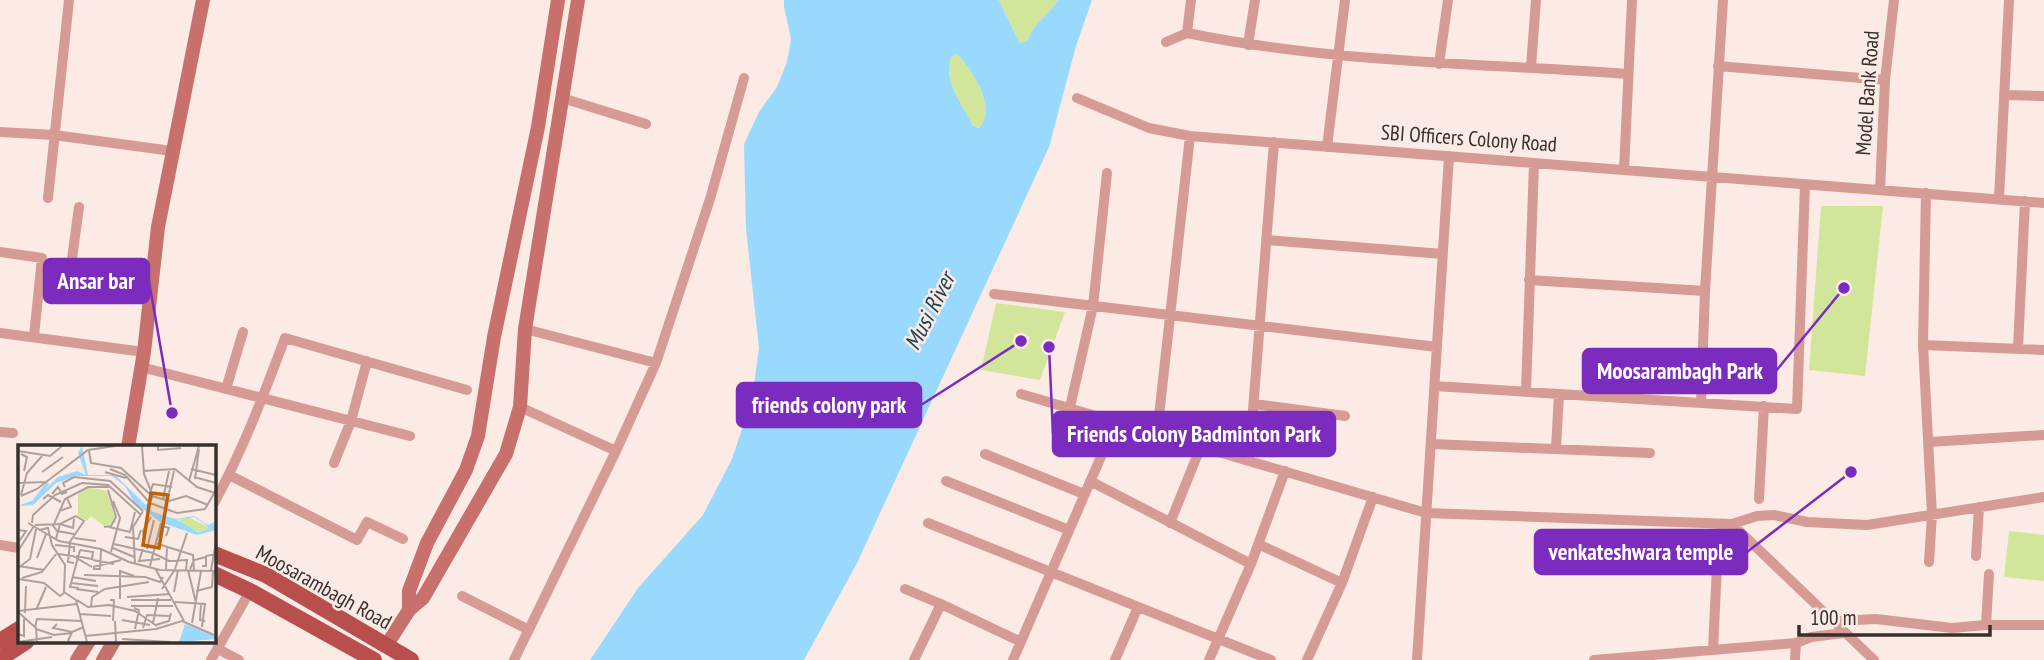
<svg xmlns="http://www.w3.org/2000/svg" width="2044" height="660" viewBox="0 0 2044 660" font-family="'PT Sans Narrow',sans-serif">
	<rect width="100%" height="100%" fill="#fcebe4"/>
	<!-- green -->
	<path fill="#d2e69b" d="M999,0H1058C1049,15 1032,24 1028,40L1023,44L1019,42Z
		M957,54C972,70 998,108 979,128L973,126C963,103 943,84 951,57Z
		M1821,206H1883L1865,376L1809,370Z
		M996,303L1065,312L1040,380L981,370Z
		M2009,531L2044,535V581L2004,577Z"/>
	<!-- water -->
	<path fill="#99d9fd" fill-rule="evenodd" d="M784,0H999L1019,42L1022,43L1028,40C1032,24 1049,15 1058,0H1092L1076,46L1049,147L857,563L804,660H590L638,588L703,515L732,459L752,399L759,348L746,229L744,144L759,112L777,87L787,62L791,39L784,7ZM957,54C972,70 998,108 979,128L973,126C963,103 943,84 951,57Z"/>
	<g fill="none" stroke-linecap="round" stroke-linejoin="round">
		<!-- street -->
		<path stroke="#d79b96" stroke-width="10" d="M1191,0L1187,33C1334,63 1478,63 1627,74
			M1166,42L1187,33
			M1248,45L1255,0
			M1439,64L1448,0
			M1718,66L1885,80
			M1531,67L1536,0
			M2004,95L2044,96
			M562,98L646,124
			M1077,98L1149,128L1190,136L2044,203
			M0,132L54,135L172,151
			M1327,147L1345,0
			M1624,170L1632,0
			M1880,190L1885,80L1894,0
			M1926,193L1923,345L1932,515L1929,562
			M48,198L69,0
			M1999,199L2009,0
			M1266,240L1443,254
			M0,252L42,258L34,336
			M1529,280L1705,291
			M41,284L151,298
			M68,288L79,207
			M994,294L1437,347
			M525,329L656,363
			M0,333L144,352
			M1923,345L2044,350
			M2018,348L2025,201
			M141,367L410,436
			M1435,386L1797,409L1805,184
			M226,389L243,332
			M1526,391L1534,163
			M1021,394L1426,513L1732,524L1757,516L1774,515L1807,522L1867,525L2044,497
			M1701,402L1705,291L1723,0
			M1254,404L1345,416
			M520,407L616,451
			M1070,407L1093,306L1107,173
			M0,432L13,433
			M1157,434L1190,136
			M1929,442L2044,435
			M1432,444L1650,453
			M1556,448L1559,394
			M985,454L1084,494
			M1249,461L1274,142
			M334,463L351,421L367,361
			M229,475L357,540L367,522L403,539
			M946,481L1069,530
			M1090,481L1251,564
			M1759,499L1764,406
			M214,503C243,450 264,394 285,338L467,390
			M928,523L1271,660
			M1170,523L1201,446
			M1732,524L1874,660
			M1258,544L1342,583
			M0,545L19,548
			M1976,556L1979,507
			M905,589L941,604L914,660
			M462,596L529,630
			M941,604L1021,642
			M1835,621L1876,619L1952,628L1986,625H2044
			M1986,625L1989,574
			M218,649L239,660
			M1713,649L1719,524
			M211,660L250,591
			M514,660L616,451L656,363L710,199L744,78
			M1013,660L1116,422
			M1115,660L1138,607
			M1209,660L1251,564L1285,471
			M1307,660L1342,583L1373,497
			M1417,660L1449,156
			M1594,660L1796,643L1811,637L1844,633
			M1795,660L1796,643"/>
		<!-- secondary -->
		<path stroke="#c7706c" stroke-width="14" d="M128,447L144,352L158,227L203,0
			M409,610V591L427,543L466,470L478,436L494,337L538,127L558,0
			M386,646L409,610L423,598L506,454L520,407L525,329L578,0
			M77,660L89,641
			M103,660L114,641"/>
		<!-- primary -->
		<path stroke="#b94f4d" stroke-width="16" d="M214,554L266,575L411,660
			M214,574L250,591L374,660
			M0,641L19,629
			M0,659L27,641"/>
	</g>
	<g text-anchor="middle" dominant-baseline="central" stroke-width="5" stroke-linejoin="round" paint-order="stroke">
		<!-- street labels -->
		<g font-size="21" fill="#36302d" stroke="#fcebe4">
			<text transform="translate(1867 93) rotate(-86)">Model Bank Road</text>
			<text transform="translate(1469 138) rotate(4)">SBI Officers Colony Road</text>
			<text transform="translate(324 587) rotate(29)">Moosarambagh Road</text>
		</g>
		<!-- water labels -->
		<g font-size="23" font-style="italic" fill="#1e4255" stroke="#fcebe4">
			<text transform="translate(929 311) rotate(-63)">Musi River</text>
		</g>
	</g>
	<!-- overview -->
	<g transform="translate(18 445)">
		<rect width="198" height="198" fill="#fcebe4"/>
		<path d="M69,42L89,46L98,77L86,81L73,71L69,76L60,70V49ZM170,72L190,82L198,79L195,84L175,87L152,79Z" fill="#d2e69b"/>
		<path d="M64,1L70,30H97L135,67L158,74L176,71L190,80L198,76V85L179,90L142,77L116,57L107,41L94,31H58L38,38L15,60L0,61L16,55L40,32L59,26L68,30L60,8ZM176,72L187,79L192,84L180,87L159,75ZM167,179L198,192V194L161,197Z" fill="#99d9fd" fill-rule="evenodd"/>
		<path fill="none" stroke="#99d9fd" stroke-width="3.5" d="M16,56L30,38"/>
		<path fill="none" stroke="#ada09b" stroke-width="2" d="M124,1L126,29L135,51L129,61M140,1V5L163,3M0,6L32,11L44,1M71,6L73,18L103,23L134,51L151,56L168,51L190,60M3,9L9,12L6,26M92,24L107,30L131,57M173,24L198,30M125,26L157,24L179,42L197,48M24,27L45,12M87,27L108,33M176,32L198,38M177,34L181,4M171,36L181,1M0,38L28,37M47,42L45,38L56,32L92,36L125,66M133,45L135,39L154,42M151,48L156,26M34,49L40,42L44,49L49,47M3,50L9,28L24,11M3,51L19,44L70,5L97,1M25,54L30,50L43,57M145,54L151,26M132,58L159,68L187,64L198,45M41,66L53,62L49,53M10,78L41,96L83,104L111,117L142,125L198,126M14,78L15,70L37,50L64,38L90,40L122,69M34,79L39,86L56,89M36,79L47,54L70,42H91M17,80L42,79L58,71M86,82L93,81L98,72L90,45M91,82L112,87L117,67M0,85L8,86L0,98M21,85L30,83L34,100L47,120L46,147L58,155L69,197M107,92L120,94L123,85M141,92L144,81L151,83L148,91M56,93L78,96M38,94L42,79L55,83L56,74M126,95L125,86L133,72M51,98L66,76L58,71M52,98L50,117L56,118M137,98L175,110L176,125M96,99L135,108M37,100L56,102V107M95,103L116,112M125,104L121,116L142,114M129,104L136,75M0,106L16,81M93,107L102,73L95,56M135,108L151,116L169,115L168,125M40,109L55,111L74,122M58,111L74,114L75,107L62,105M19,113L28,89M75,115L96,119M117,118L115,82L125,66M0,121L26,125M132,121L143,78M184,121H188V111L198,109M75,122L103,115M0,123L12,114L18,84M137,123L166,176M75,124H82L83,105M148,124L149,101M157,124L169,88M172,124L176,115L188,112M170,125L178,158M193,125L198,97M66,130L127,132L142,137L145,132M54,132L78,136M4,133L24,127L38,109M0,134L26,138L42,151L46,148M53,138L80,141M61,143L52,142L62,105M58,144L80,147M144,144L156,126M178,146L194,142L195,127M156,147L160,125M109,152L152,149M102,154V126L116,131M59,155L70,162L91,160L117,166L139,181M92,155H96L95,176M113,155H153M157,157L187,159L184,182M183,159L182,175L187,176M113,161H155M73,162L74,152L87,144L131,137M19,163L28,142M116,163L121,165L117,184M0,166L59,159M0,167L18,183L19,197M7,168L8,141M62,169L93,171M104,175L132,180M97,176L98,197M135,178L140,153M174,178L183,126M39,179L35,183L54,187M138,180L151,176L153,168M17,182L19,174L64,176M125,183L129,170L152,171M18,184L36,190L54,188M0,189L6,191V174M67,191L138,184L164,176L196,190M104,194L152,197M50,196L54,187L66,182M0,197L34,192"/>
		<path fill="#bc600b" fill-opacity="0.15" stroke="#bc600b" stroke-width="3.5" d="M133,48L150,50L141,103L125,100Z"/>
		<rect width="198" height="198" fill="none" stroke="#36302d" stroke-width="3.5"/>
	</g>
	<!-- callouts -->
	<path fill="none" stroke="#7b2cbf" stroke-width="2.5" d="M172 413L149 281M1844 288L1776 371M1021 341L921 405M1049 347L1053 434M1851 472L1747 552"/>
	<g fill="#7b2cbf" stroke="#fcebe4" stroke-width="2.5">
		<circle cx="172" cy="413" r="7"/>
		<circle cx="1844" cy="288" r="7"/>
		<circle cx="1021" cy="341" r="7"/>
		<circle cx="1049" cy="347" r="7"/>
		<circle cx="1851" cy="472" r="7"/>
	</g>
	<g fill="#7b2cbf" stroke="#7b2cbf" stroke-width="2.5">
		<rect x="44" y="259" width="105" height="44" rx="7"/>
		<rect x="1583" y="349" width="193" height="44" rx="7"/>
		<rect x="737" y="383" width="184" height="44" rx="7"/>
		<rect x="1053" y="412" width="282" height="44" rx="7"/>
		<rect x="1535" y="530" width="212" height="44" rx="7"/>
	</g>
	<g font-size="23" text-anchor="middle" font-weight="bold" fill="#fff">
		<text x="96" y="289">Ansar bar</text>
		<text x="1680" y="379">Moosarambagh Park</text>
		<text x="829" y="413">friends colony park</text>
		<text x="1194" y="442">Friends Colony Badminton Park</text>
		<text x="1641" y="560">venkateshwara temple</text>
	</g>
	<!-- scale -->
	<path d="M1799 625v10h191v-10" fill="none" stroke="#36302d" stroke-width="3.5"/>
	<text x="1810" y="625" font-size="21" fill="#36302d" stroke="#fcebe4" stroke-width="5" paint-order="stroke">100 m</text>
</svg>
